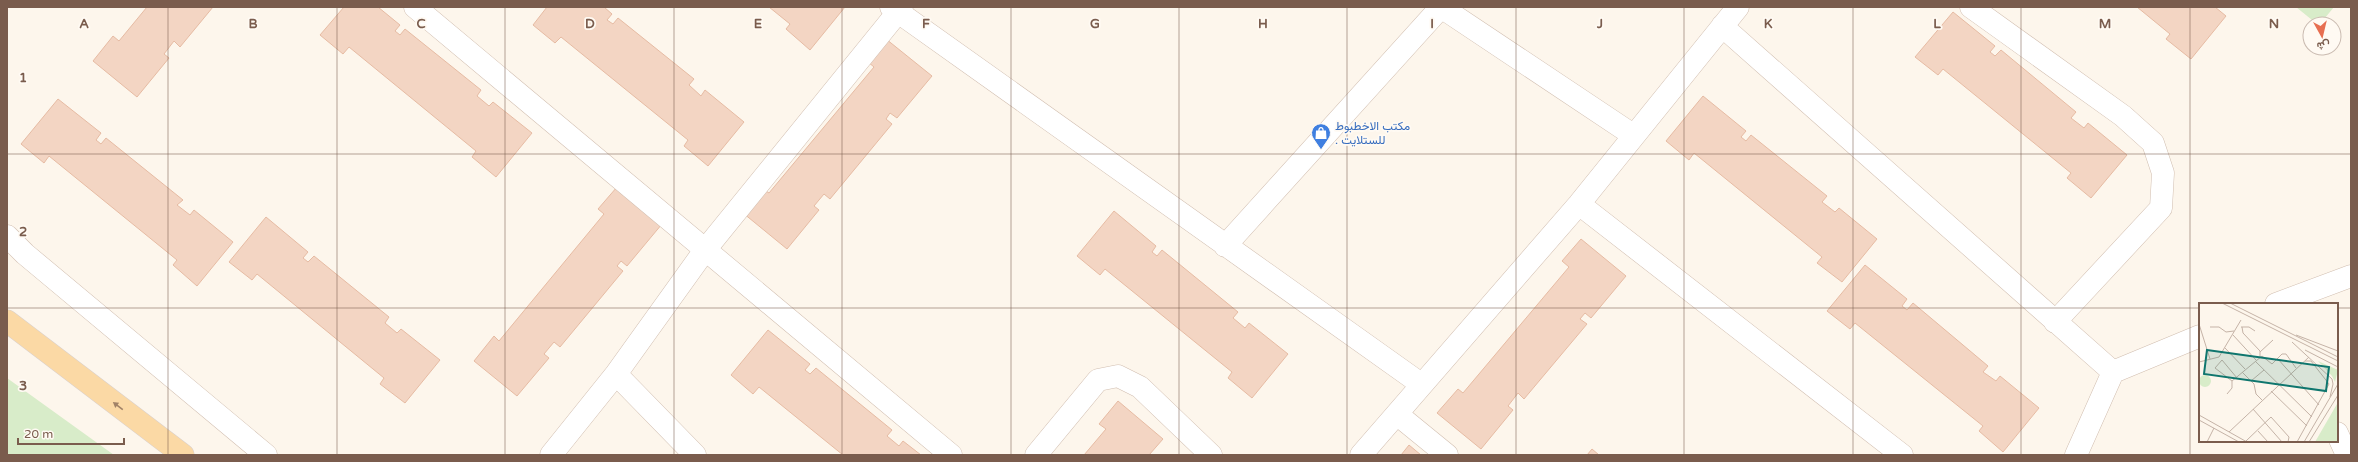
<svg xmlns="http://www.w3.org/2000/svg" width="2358" height="462" viewBox="0 0 2358 462" font-family="'Varela Round',Vazirmatn,sans-serif">
	<rect width="100%" height="100%" fill="#fdf6ec"/>
	<!-- green -->
	<path fill="#d8ecc9" d="M2296,7H2334L2320,24H2317Z
		M7,378L114,455H7Z"/>
	<!-- building -->
	<path fill="#f3d5c3" stroke="#e6bba3" d="M147,7H213L180,47L174,41L164,54L169,58L137,97L93,61L113,36L119,41Z
		M344,7H378L400,25L395,31L400,35L405,29L481,90L477,96L489,106L493,102L532,133L496,177L472,157L476,151L349,47L343,54L320,35Z
		M547,7H604L612,14L607,20L613,24L618,18L694,79L689,85L701,96L705,90L744,122L708,166L684,146L688,140L561,37L555,43L533,25Z
		M769,7H845L810,50L786,29L790,24Z
		M2137,7H2215L2226,16L2191,59L2166,39L2170,34Z
		M1953,12L1995,46L1990,52L1995,56L2001,50L2076,112L2071,118L2084,128L2088,123L2127,155L2091,198L2067,178L2071,173L1943,69L1938,75L1915,57Z
		M886,39L932,76L897,118L890,113L886,119L892,124L830,199L824,194L814,206L819,210L787,249L743,213L763,189L769,193L874,67L868,62Z
		M1703,96L1746,131L1741,137L1746,141L1751,135L1827,196L1822,202L1835,212L1839,208L1877,239L1842,282L1817,263L1822,257L1694,153L1689,160L1666,141Z
		M58,99L101,133L96,140L101,144L106,138L183,200L177,205L190,215L194,210L233,242L197,286L173,265L177,260L49,156L44,163L21,144Z
		M617,187L662,224L627,266L621,261L617,266L623,271L560,347L554,342L544,354L549,358L517,396L474,361L494,336L499,341L604,214L598,209Z
		M1114,211L1156,246L1152,252L1157,256L1162,250L1238,312L1233,318L1245,328L1249,323L1288,354L1252,398L1228,378L1232,372L1105,269L1100,275L1077,256Z
		M266,217L308,252L303,258L308,262L314,256L389,317L385,323L397,333L401,329L440,360L405,403L380,384L384,378L257,274L252,280L229,262Z
		M1581,239L1626,276L1591,318L1585,313L1580,319L1587,324L1524,399L1518,393L1508,406L1513,410L1481,449L1437,413L1458,389L1463,393L1569,267L1562,261Z
		M1865,265L1907,299L1902,306L1907,310L1913,303L1988,366L1983,372L1996,381L2000,376L2039,408L2003,452L1979,431L1983,426L1855,323L1850,329L1827,311Z
		M768,330L810,364L805,370L810,374L816,368L892,430L887,436L899,446L903,441L921,455H843L759,387L753,394L731,375Z
		M1118,401L1163,439L1149,455H1084L1106,429L1099,424Z
		M1409,445L1421,455H1401Z
		M1592,449L1599,455H1587Z"/>
	<g fill="none" stroke-linecap="round" stroke-linejoin="round">
		<!-- minor casing -->
		<g stroke="#d1beb0" stroke-width="23">
			<path id="minor" d="M415,7L951,455
				M891,7L1421,384
				M1441,7L1633,135
				M1971,7L2123,116L2153,143L2163,173L2161,208L2055,322
				M1722,26L2113,372
				M1579,204L1902,455
				M7,236L25,254L266,455
				M1225,246L1441,7
				M2276,304L2351,276
				M616,374L695,455
				M1398,415L1447,455
				M2337,433L2347,455
				M551,455L616,374L705,250L902,7
				M1036,455L1098,380L1118,376L1140,387L1211,455
				M1361,455L1579,204L1738,7
				M2076,455L2113,372L2200,336"/>
		</g>
		<!-- major casing -->
		<g stroke="#dad1cd" stroke-width="23">
			<path id="major" d="M7,321L183,455"/>
		</g>
		<!-- minor -->
		<use href="#minor" stroke="#fff" stroke-width="22"/>
		<!-- major -->
		<use href="#major" stroke="#fbd9a5" stroke-width="22"/>
	</g>
	<!-- one-way arrows -->
	<defs><path id="oneway-solid" d="M-6-.8H1V-3.2L6.5 0L1 3.2V.8H-6Z"/></defs>
	<use fill="#a18267" href="#oneway-solid" transform="translate(118 406) rotate(-143)"/>
	<!-- grid -->
	<path fill="none" stroke="#7a5c4d" stroke-width="1" stroke-opacity="0.55" d="M168,7V455M337,7V455M505,7V455M674,7V455M842,7V455M1011,7V455M1179,7V455M1347,7V455M1516,7V455M1684,7V455M1853,7V455M2021,7V455M2190,7V455M7,154H2351M7,308H2200M2337,308H2351"/>
	<!-- icons -->
	<defs>
		<g id="shop-pin" transform="scale(1)"><path d="M0 17L-7.5 6A9.5 9.5 0 1 1 7.5 6Z" fill="#3f7fe0" stroke="#fffaf3"/><path d="M-5-2.5h2.3a2.7 3.5 0 0 1 5.4 0H5L5.5 6h-11ZM-1.5-2.5h3a1.5 2.3 0 0 0-3 0Z" fill="#fff"/></g>
	</defs>
	<g fill-rule="evenodd">
		<use href="#shop-pin" x="1321" y="133"/>
	</g>
	<g text-anchor="middle" dominant-baseline="central" stroke-width="3.5" stroke-linejoin="round" paint-order="stroke">
		<!-- shop labels -->
		<g font-size="12" fill="#366cbe" stroke="#fffaf3" text-anchor="start">
			<text x="1335" y="126">مكتب الاخطبوط<tspan x="1335" dy="14">. للستلايت</tspan></text>
		</g>
	</g>
	<!-- overview -->
	<g transform="translate(2199 303)">
		<rect width="139" height="139" fill="#fdf6ec"/>
		<path d="M119,58L139,67L136,79L133,73ZM0 78a6 6 0 1 1 12 0a6 6 0 1 1-12 0ZM138,101L139,139H116Z" fill="#d8ecc9"/>
		<path fill="none" stroke="#c5b3a7" stroke-width="1" d="M23,0L139,58M31,0L139,54M0,21L11,56M11,24H20L27,29L35,28M42,24H50L56,28M43,24L44,30L61,48V54M34,32L57,57M97,32L139,48M93,39L133,76L134,81L131,94M26,45L46,66M106,47L139,64M61,49L74,37M78,55L120,102M23,57L16,65L33,78L63,53L73,61L83,51H87L97,65M23,57L38,75M56,58L113,114M0,59L20,54L42,17M43,69L55,81L57,91L63,97M52,78L65,67M72,88L108,123M28,91L33,85V78M54,106L83,139M0,112L48,139M0,117L40,139M59,128L69,139M30,129L110,54M47,138L72,114L90,134L89,139M8,139L15,125M98,139L130,81L112,58H106M105,139L139,81M110,139L139,92"/>
		<path fill="#0f766e" fill-opacity="0.15" stroke="#0f766e" stroke-width="2" d="M8,47L130,64L127,88L5,71Z"/>
		<rect width="139" height="139" fill="none" stroke="#7a5c4d" stroke-width="2"/>
	</g>
	<g font-size="13" text-anchor="middle" font-weight="bold" fill="#7a5c4d" stroke="#fffaf3" stroke-width="3.5" stroke-linejoin="round" paint-order="stroke">
		<text x="84" y="28">A</text>
		<text x="253" y="28">B</text>
		<text x="421" y="28">C</text>
		<text x="590" y="28">D</text>
		<text x="758" y="28">E</text>
		<text x="926" y="28">F</text>
		<text x="1095" y="28">G</text>
		<text x="1263" y="28">H</text>
		<text x="1432" y="28">I</text>
		<text x="1600" y="28">J</text>
		<text x="1768" y="28">K</text>
		<text x="1937" y="28">L</text>
		<text x="2105" y="28">M</text>
		<text x="2274" y="28">N</text>
		<text x="23" y="82">1</text>
		<text x="23" y="236">2</text>
		<text x="23" y="390">3</text>
	</g>
	<!-- border -->
	<rect width="2358" height="462" fill="none" stroke="#7a5c4d" stroke-width="16"/>
	<!-- north arrow -->
	<g transform="translate(2322 36) rotate(172)"><circle r="19" fill="#fffaf3" stroke="#cabbb1"/>
	<path d="M0-3L7 15L0 10L-7 15Z" fill="#e76f51"/>
	<text y="-6" font-size="11" font-weight="bold" text-anchor="middle" fill="#7a5c4d">ش</text>
	</g>
	<!-- scale -->
	<path d="M18 438v6h106v-6" fill="none" stroke="#7a5c4d" stroke-width="2"/>
	<text x="24" y="438" font-size="12" fill="#7a5c4d" stroke="#fffaf3" stroke-width="3" paint-order="stroke">20 m</text>
</svg>
